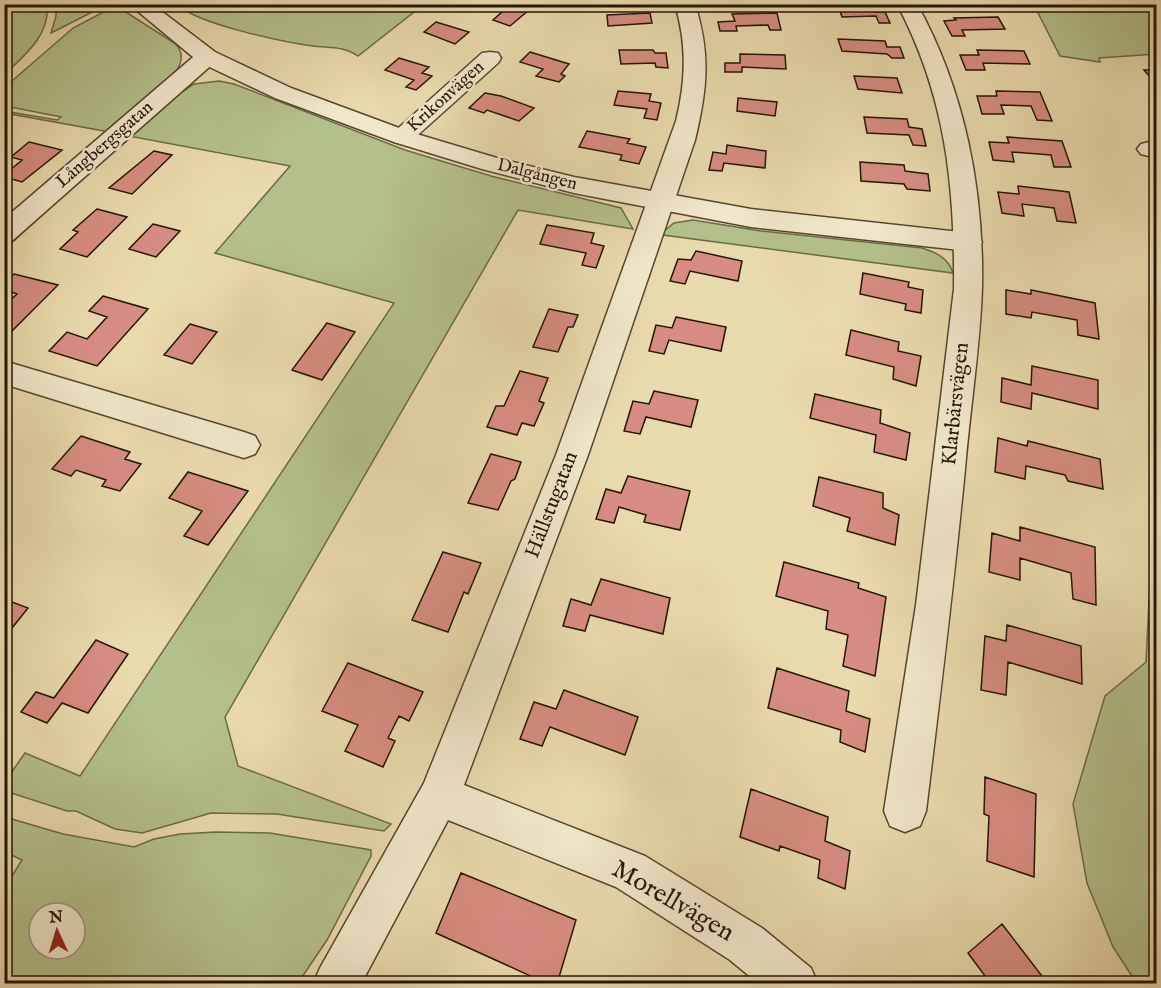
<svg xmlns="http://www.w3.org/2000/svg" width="1161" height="988" viewBox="0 0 1161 988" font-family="'IM FELL English',serif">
	<rect width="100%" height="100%" fill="#e9daad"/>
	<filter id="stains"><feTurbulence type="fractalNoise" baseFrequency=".00333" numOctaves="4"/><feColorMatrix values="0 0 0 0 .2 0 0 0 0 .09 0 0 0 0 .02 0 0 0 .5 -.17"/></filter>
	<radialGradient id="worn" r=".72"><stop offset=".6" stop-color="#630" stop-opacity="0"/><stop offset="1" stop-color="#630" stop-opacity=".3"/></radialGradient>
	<!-- green -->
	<path fill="#b4c08b" stroke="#6c6a48" stroke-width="1.5" fill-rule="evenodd" d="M5,4L47,5C50,35 25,55 5,74Z
		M56,5V4L106,5L51,33L56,16Z
		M180,5H423L358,56C344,46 330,48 313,46C288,43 192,23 180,5Z
		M1034,5H1156V54L1099,58L1100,62L1060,56Z
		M118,7L176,44C184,54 182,63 175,73L105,135L104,131L5,113L4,111L57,120L61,117L5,106V87L73,28L111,8Z
		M219,81L234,84L405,150L491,176L621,208L633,229L518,210L225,717L238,766L391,824L384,831L277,814L211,813L142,833L115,829L76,811H67L5,791L4,783L25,753L80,776L394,303L215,253L290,166L129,136L5,249V245L158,107L194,84Z
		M693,220L761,231L922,248C935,252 949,258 953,273L663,235L664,231L674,223Z
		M1156,459V983L1137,984L1113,947L1087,883L1073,804L1105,696L1146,662Z
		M5,817L63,834L134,847L154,839L180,834L216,832L270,833L371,850V856L327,940L298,983H5V887L22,860L5,852ZM39,913H75V949H39Z"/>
	<!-- building -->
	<path fill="#d78d82" stroke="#241506" stroke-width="1.5" d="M511,4H533L535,5L510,26L493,20Z
		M870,4L875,12H885L890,23H879L876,16L842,17L838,5Z
		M650,13L652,23L608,26L607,15Z
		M777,13L781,30H770L768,25L736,26L737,31H720L718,22L735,21L732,14Z
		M998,17L1005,29L962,30L965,36H952L944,21L956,20L954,18Z
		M436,22L469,32L455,44L424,32Z
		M838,39L885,41L887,47H900L904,58H892L887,54L842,51Z
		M619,50H653L655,53H666L668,68L656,67L655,63L621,64Z
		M977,50L1024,51L1030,64L983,63L985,70H966L960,55H979Z
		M530,52L569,64L561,74L565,76L559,82L536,76L543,69L520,62Z
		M740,54L785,55L786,69L742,67V72H725V63H740Z
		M399,58L429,67L422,73L432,76L416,90L406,87L414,80L385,70Z
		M1144,70H1156V84Z
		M854,76L897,78L902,93L858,89Z
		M618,91L651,94L649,101L661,103L657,120L644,118L647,109L614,105Z
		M996,91L1040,92L1052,121L1037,120L1031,106L1001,105L1004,114H982L977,96H997Z
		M485,93L501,96L534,108L519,121L487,110L484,113L469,108Z
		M738,98L777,102L775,116L737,111Z
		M864,117L907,119L909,127L922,129L926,146L913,145L909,135L867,133Z
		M587,131L630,139L627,143L646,147L639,164L620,160L622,155L579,147Z
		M1007,137L1062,141L1071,167H1054L1051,155L1012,152L1014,162L993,160L989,142L1009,143Z
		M29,142L62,150L22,182L4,177V175L22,160L11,157Z
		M727,145L766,151L765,168L724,163L722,171L709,170L713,152L726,154Z
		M154,151L172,155L132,194L109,188Z
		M860,162L904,165L905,171L928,174L930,191L907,189L904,184L861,181Z
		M1018,186L1069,192L1076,223L1057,221L1054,208L1022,204L1024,216L1002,213L998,192L1019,194Z
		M97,209L127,217L87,257L60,249L78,232L73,230Z
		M153,224L180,231L156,257L129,249Z
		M547,225L594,233L591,243L604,246L596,268L582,265L586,253L540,244Z
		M696,251L742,261L738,281L690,271L685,284L670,281L678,259L691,260Z
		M863,273L909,282L908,287L923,290L921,313L905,310L906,304L860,294Z
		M14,274L58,285L7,336H4V306L17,294L4,289V283Z
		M1006,290L1031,294V290L1095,303L1099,339L1078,335L1077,320L1032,312L1031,318L1006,314Z
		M103,296L148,309L97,366L49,351L67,332L87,339L107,317L89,311Z
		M549,309L578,315L573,327H568L558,352L533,347Z
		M676,317L726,327L721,351L669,340L664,354L649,351L656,325L672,328Z
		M327,323L355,332L322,380L292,370Z
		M190,324L217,332L192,364L164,355Z
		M851,330L899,342L898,351L921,356L916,386L893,379L894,367L846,355Z
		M1032,366L1098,380V409L1032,393L1031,409L1001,402L1002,378L1031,385Z
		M520,371L548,378L539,401L544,403L534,426L522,423L517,435L487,427L496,406H504Z
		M654,391L698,400L691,427L646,417L640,434L624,431L633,401L649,404Z
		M815,394L881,410L880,423L910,433L906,460L874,452L876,435L810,418Z
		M81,436L130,452L125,459L141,464L120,491L102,486L106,480L76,470L71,476L52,469Z
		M998,438L1027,446L1028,441L1100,459L1103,489L1068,481L1065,475L1026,466L1025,479L995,472Z
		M491,454L521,462L515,479L511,481L498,510L468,503Z
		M188,472L248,491L208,545L184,536L202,511L169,498Z
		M628,476L690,491L680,530L644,522L646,515L619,507L614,523L596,519L606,489L621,493Z
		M819,477L883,493V508L899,515L895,545L847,531L850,518L813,506Z
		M1020,527L1095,547L1096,605L1073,599L1071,573L1020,558V580L989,572L992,533L1020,541Z
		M443,552L481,563L468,594L464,592L448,632L412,620Z
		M784,562L859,583L858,588L886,597L875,676L843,666L848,635L826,629L828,611L776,596Z
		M601,579L670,598L663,634L590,615L585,631L563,626L571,599L591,605Z
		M4,599L28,608L4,638Z
		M1007,625L1081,646L1082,684L1008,662L1006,695L981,690L985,636L1006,641Z
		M96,640L128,654L88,713L62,703L47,723L21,712L36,692L54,698Z
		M348,663L423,692L409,721L399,716L388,738L395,741L383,767L345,751L358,725L322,711Z
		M777,668L849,691L846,711L870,719L865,752L840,742L841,730L768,708Z
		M564,690L638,717L625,755L550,727L542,746L520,739L534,702L556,709Z
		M985,777L1036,794L1034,877L987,861L989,816L984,814Z
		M751,789L828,817L825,841L850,851L845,889L818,878L820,860L780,846L779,851L740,837Z
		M461,873L576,920L557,984H548L436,933Z
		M1002,924L1048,984H991L968,953Z"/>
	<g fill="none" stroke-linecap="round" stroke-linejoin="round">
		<!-- minor casing -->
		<g stroke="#554630" stroke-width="3">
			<path id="minor" d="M675,4H695C711,55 707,90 695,140L588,455L464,785L645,856L762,928L811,968L818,984H759L730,960L616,887L448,820L361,984H313L320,968L424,783L556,455L676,121C686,80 687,45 675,4Z
				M897,4H917C965,91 984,190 982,288C980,348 970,409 965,469C954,583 940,697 926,811L920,826L905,832L890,826L884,811L916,605L954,289C955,187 946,96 897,4Z
				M207,51L215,52L218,57L215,62L13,240L4,243V219L199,52Z
				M490,52L498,53L501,58L498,63L410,142L402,144L394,142L390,137L394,132L482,53Z
				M1149,142L1156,144V158L1141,154L1137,149L1141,144Z
				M4,361L244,432L255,436L260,445L255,454L244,458L4,384Z"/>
		</g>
		<!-- tertiary casing -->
		<g stroke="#554630" stroke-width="3">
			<path id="tertiary" d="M129,4H152L215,52L291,88L410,132L497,158L574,177L751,209L969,233L978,236L982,242L978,248L969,251L751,227L574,193L482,169L394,142L275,98L199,62Z"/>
		</g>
		<!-- minor -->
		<use href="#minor" fill="#f1e7ca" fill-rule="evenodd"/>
		<!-- tertiary -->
		<use href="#tertiary" fill="#f1e7ca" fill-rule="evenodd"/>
	</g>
	<g text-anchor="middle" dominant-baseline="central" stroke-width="5" stroke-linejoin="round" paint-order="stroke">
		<!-- far-street labels -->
		<g font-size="18" fill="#241506" stroke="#f1e7ca">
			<text transform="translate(446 97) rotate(-42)">Krikonvägen</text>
			<text transform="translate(105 145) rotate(-41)">Långbergsgatan</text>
			<text transform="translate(537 175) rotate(14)">Dalgången</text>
		</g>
		<!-- street labels -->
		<g font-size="21" fill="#241506" stroke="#f1e7ca">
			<text transform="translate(956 404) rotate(-84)">Klarbärsvägen</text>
			<text transform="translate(552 505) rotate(-69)">Hällstugatan</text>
		</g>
		<!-- near-street labels -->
		<g font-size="26" fill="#241506" stroke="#f1e7ca">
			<text transform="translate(673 901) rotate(30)">Morellvägen</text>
		</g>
	</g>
	<!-- margin -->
	<rect width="1161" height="988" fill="none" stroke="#e9daad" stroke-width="24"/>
	<rect x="6" y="6" width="1149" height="976" fill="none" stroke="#241506" stroke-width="3"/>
	<rect x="12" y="12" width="1137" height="964" fill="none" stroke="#241506" stroke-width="1.5"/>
	<!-- north arrow -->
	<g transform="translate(57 931) rotate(356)"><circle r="28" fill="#f1e7ca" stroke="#9f937c" stroke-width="1.5"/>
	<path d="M0-4.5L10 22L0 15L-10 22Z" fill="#8f2418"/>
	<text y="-9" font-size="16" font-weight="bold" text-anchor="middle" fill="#241506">N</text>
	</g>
	<rect width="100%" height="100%" filter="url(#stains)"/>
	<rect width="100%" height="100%" fill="url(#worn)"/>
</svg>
